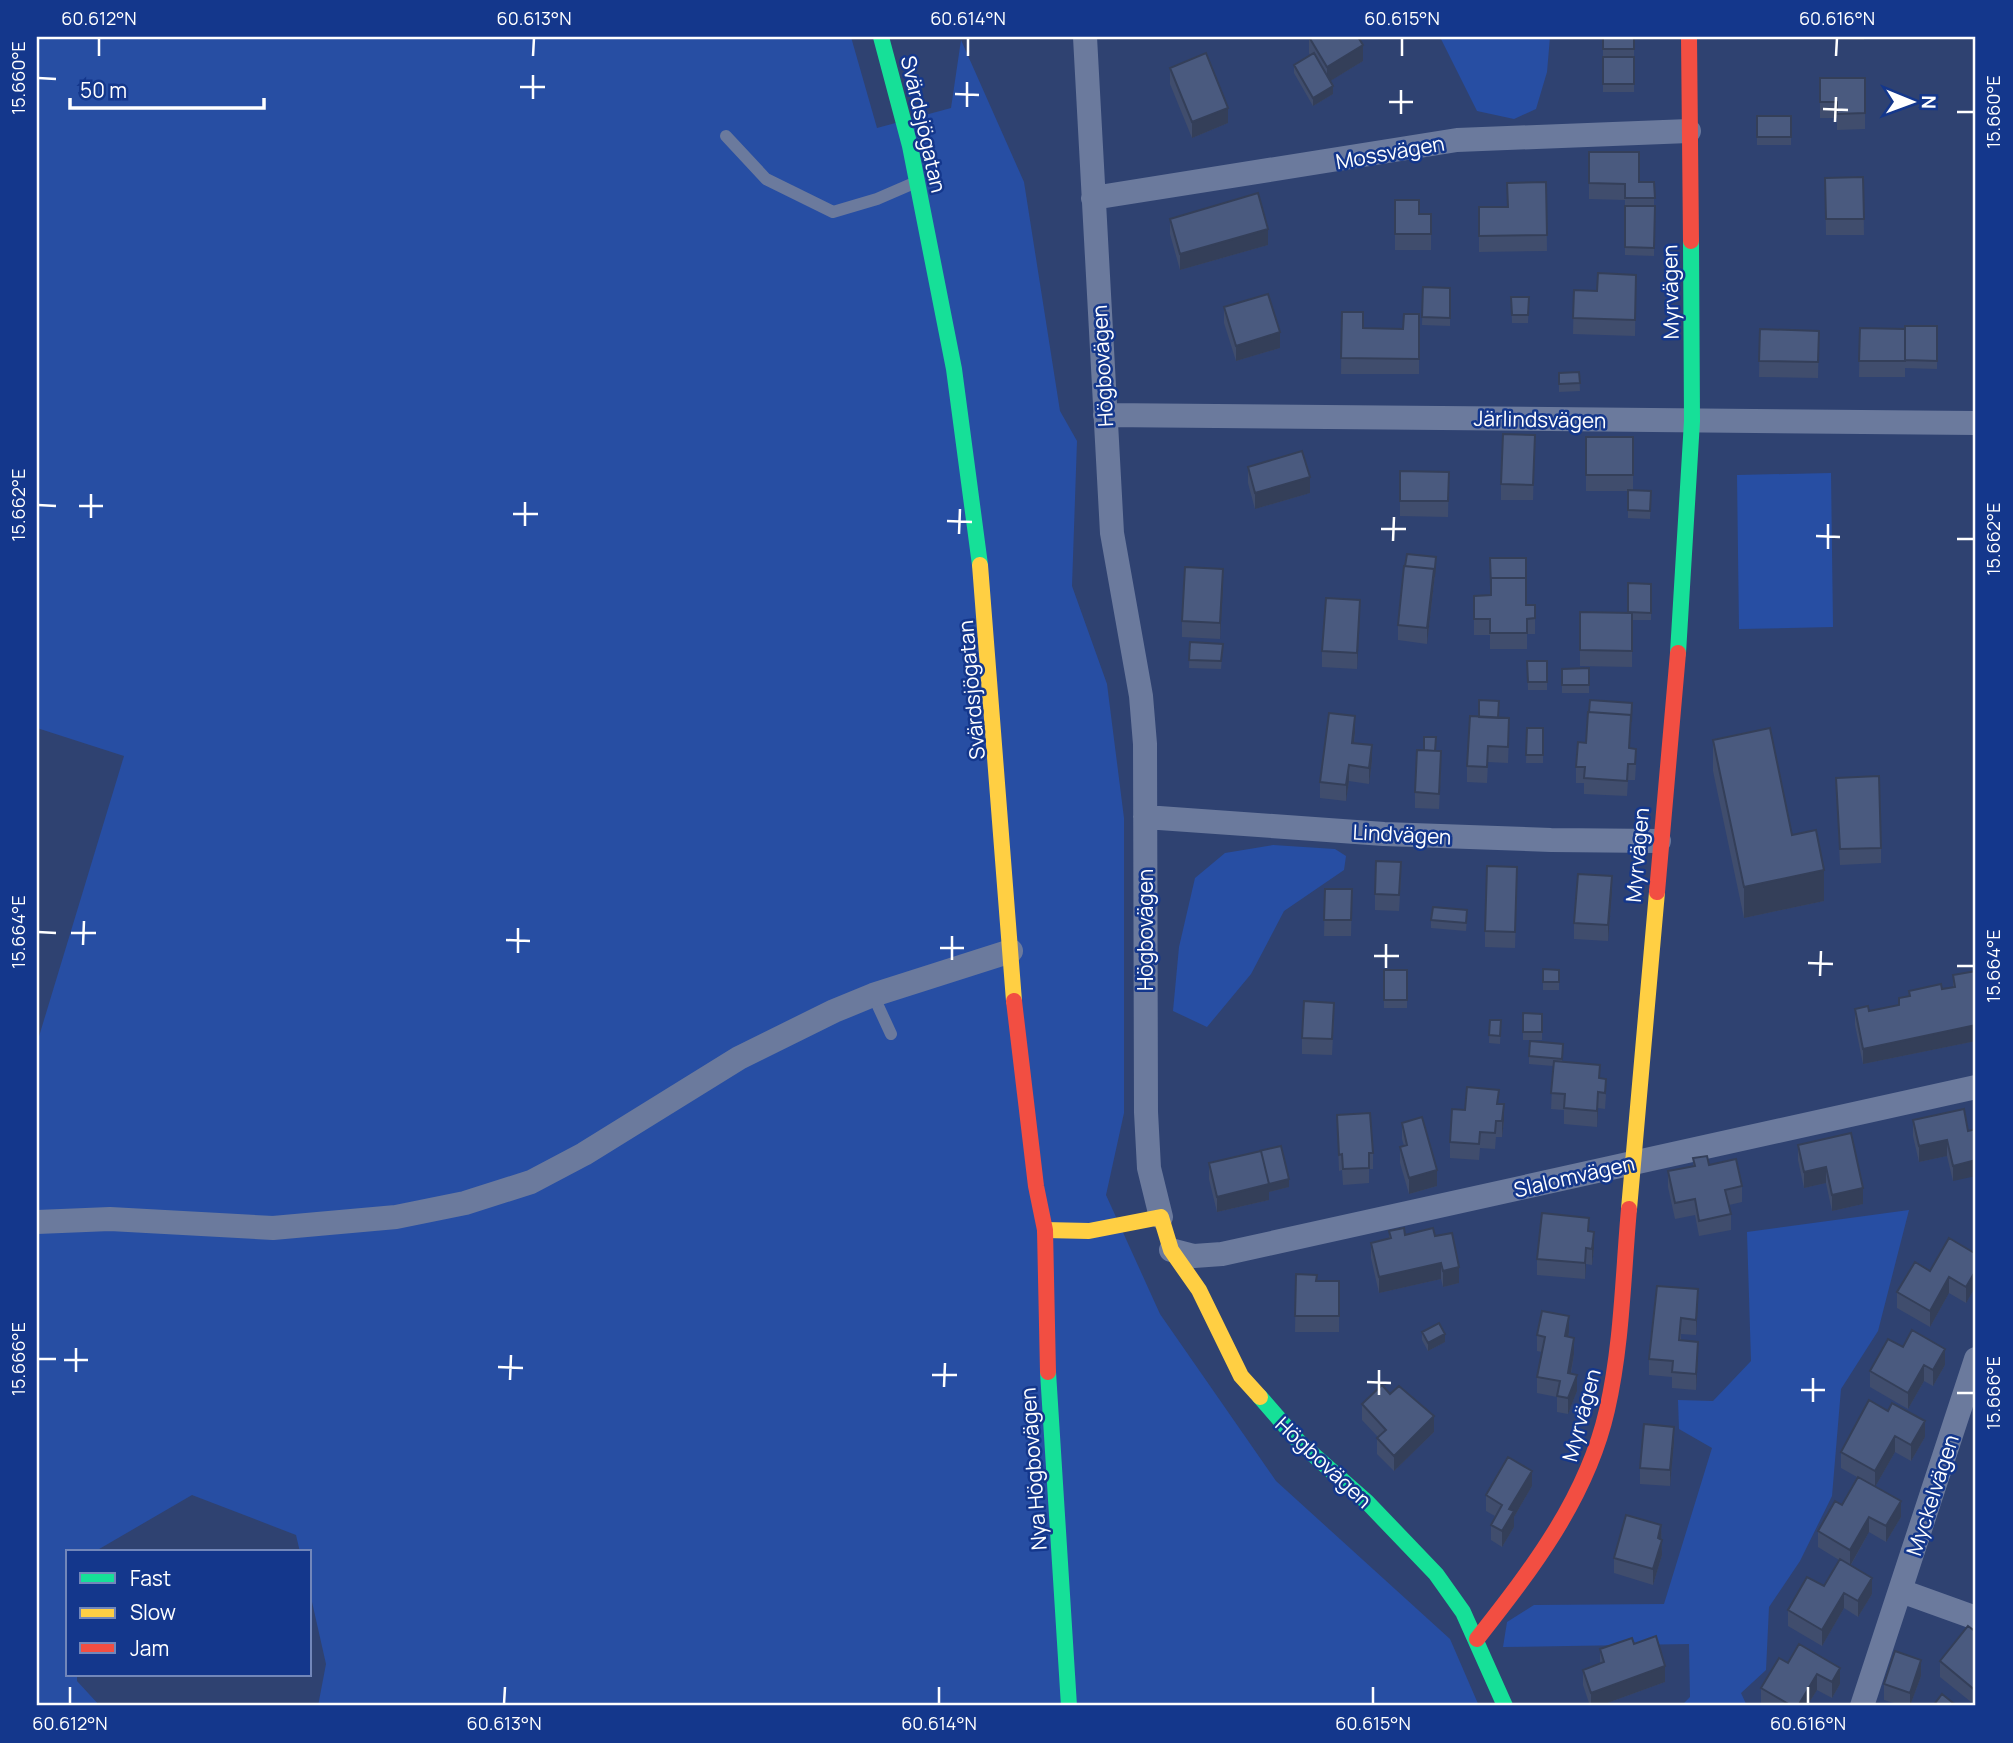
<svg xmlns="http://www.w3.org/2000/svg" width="2013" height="1743" viewBox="0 0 2013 1743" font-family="Manrope,sans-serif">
	<rect width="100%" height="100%" fill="#2f4271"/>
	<!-- green -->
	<path fill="#274ea3" d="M37,37H851L877,128L951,108L961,40L1024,182L1060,411L1077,441L1072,586L1107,684L1124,818V1113L1106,1195L1160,1314L1276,1481L1450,1639L1479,1706H318L326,1664L310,1593V1552H300L296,1535L192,1495L94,1552H68V1675H77V1681L100,1706H37V1043L124,756L37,728Z
		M1440,37H1550L1547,72L1536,109L1514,119L1477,111Z
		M1831,473L1833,627L1739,629L1737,475Z
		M1273,845L1335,849L1346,856L1344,870L1284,911L1251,974L1207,1027L1173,1011L1179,947L1195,878L1225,853Z
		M1909,1210L1878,1331L1841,1389L1832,1496L1800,1561L1769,1607L1766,1670L1741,1693L1747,1706H1681L1690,1697L1689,1644L1503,1647L1507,1622L1534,1605L1664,1604L1712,1448L1679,1429L1678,1400L1713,1401L1751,1361L1747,1232Z"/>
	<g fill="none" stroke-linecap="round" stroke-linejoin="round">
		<!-- lane -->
		<path stroke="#6b7a9d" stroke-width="12" d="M726,136L766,179L833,212L877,199L914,183
			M873,995L891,1034"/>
		<!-- street -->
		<path stroke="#6b7a9d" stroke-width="24" d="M1085,37L1112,533L1141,696L1145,744L1146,1112L1149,1168L1161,1217
			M1093,198L1457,140L1689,131
			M1105,415L1976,423
			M1145,817L1384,834L1551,840L1659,841
			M37,1222L110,1219L273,1228L396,1217L465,1203L531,1182L584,1154L739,1058L834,1011L873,995L1011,951
			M1171,1250L1194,1256L1222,1254L1976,1087
			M1901,1591L1976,1618
			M1862,1706L1976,1359"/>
		<!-- fast -->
		<path stroke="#16e098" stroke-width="16" d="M881,37L910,146L954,369L980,565
			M1678,653L1692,421L1691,241
			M1048,1372L1069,1706
			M1260,1397L1300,1443L1367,1502L1436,1574L1463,1612L1505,1706"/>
		<!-- slow -->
		<path stroke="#ffcf43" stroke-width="16" d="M980,565L1014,1001
			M1629,1209L1657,892
			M1045,1230L1089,1231L1161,1217L1171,1250L1199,1290L1241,1376L1260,1397"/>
		<!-- jam -->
		<path stroke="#f24e42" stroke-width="16" d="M1689,37L1691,241
			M1657,892L1678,653
			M1014,1001L1036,1186L1045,1230L1048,1372
			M1477,1639C1532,1569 1587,1498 1607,1410C1622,1345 1623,1275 1629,1209"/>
	</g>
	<!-- wall -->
	<path fill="#404d6d" d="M1309,37L1363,61L1330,81L1333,94L1313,106L1294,73V65L1310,55L1309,53Z
		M1603,37H1634V92H1603Z
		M1827,37H1864V40L1827,39Z
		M1170,68L1228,123L1192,138L1170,84Z
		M1820,78H1865V129L1837,130V118H1820Z
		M1757,116H1791V145H1757Z
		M1589,152L1639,182H1654V256L1625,255V200L1589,199Z
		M1863,177L1864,235H1826L1825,178Z
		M1546,182L1547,251L1479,252V207H1507Z
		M1395,200L1419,214H1431V250H1395Z
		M1170,219L1268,245L1180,270L1170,234Z
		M1636,275L1635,336L1573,334L1574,290L1597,291Z
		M1423,287L1450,288V326L1422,325Z
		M1511,297H1529L1528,323H1512Z
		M1224,307L1280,348L1236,361L1224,323Z
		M1342,312L1363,328L1403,329L1419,314V374H1341Z
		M1937,326V369L1905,368V377H1859L1860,328L1905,329Z
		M1760,329L1819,331L1818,378L1759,377Z
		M1579,372L1580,391L1559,392V373Z
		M1535,435L1533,500H1501V484Z
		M1586,437H1633V490L1651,491L1650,519L1628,518V491H1586Z
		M1248,467L1310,493L1255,509L1248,483Z
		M1400,471L1449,472L1448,517L1400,516Z
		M1436,565L1427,644L1398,640V625Z
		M1651,584V620H1632V667L1580,666V612L1628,613Z
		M1223,585L1220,639L1182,637V621Z
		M1474,596L1526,605H1535V634H1527V649H1490V635H1474Z
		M1360,616L1357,669L1322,667V651Z
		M1190,642L1223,644L1221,669L1189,668Z
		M1527,661H1547V690H1528Z
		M1589,668V693H1562V669Z
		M1499,718L1509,734L1508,763L1488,762L1487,783L1467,782V766Z
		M1527,728H1543V763H1526Z
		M1355,732L1354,743L1372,761L1369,784L1349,781L1346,801L1320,798V782Z
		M1713,740L1792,835L1824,901L1744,918L1713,771Z
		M1586,743L1630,748L1636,765L1635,780H1628L1627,796L1584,794V783H1576V767Z
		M1436,751L1441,767L1439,809L1415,808V792Z
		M1836,778L1881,848V863L1840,865Z
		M1401,878L1399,911L1375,910V894Z
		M1517,883L1515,948L1485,947V931Z
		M1325,889H1352L1351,936H1324Z
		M1612,892L1608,941L1574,939V923Z
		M1467,918L1466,931L1431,928V920Z
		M1543,969L1559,970V990H1543Z
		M1384,970H1407V1008H1384Z
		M1976,971V1041L1863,1064L1855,1025V1009L1869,1011L1899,1005V998L1909,996V991L1942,989L1953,987V975Z
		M1523,1013L1542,1014V1040H1523Z
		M1334,1018L1332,1055L1302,1054V1038Z
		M1490,1020H1501L1500,1044L1489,1043Z
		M1563,1044L1562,1062L1600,1078L1606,1095L1605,1109L1598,1108L1597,1127L1564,1124V1110L1551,1109L1553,1066L1529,1064V1056Z
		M1499,1104L1504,1120L1502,1137H1496L1495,1149L1480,1148L1479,1160L1450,1158V1142L1465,1110Z
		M1964,1109L1953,1181L1947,1156L1919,1162L1913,1136V1120Z
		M1337,1115L1373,1153V1169H1369V1183L1343,1185L1342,1170L1339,1171Z
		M1402,1123L1437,1186L1409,1194L1400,1163V1147L1404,1146L1402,1139Z
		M1851,1133L1863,1204L1832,1211L1826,1183L1804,1188L1798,1160V1145Z
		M1693,1158L1709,1165L1742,1186V1202L1729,1205L1731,1214V1230L1699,1236L1695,1215L1675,1219L1668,1187V1171L1693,1166Z
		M1209,1163L1289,1187L1269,1192V1200L1217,1212L1209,1179Z
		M1389,1231L1405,1235L1435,1236L1459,1283L1443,1287L1441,1279L1379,1293L1371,1258V1243L1389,1238Z
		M1589,1231L1594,1248L1592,1265L1586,1264L1585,1279L1537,1275V1259Z
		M1976,1254V1286L1966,1303L1949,1293L1930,1327L1897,1308V1292L1930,1271Z
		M1296,1274L1316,1281H1339V1332H1295Z
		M1657,1286L1698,1305L1696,1335L1681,1334V1340L1698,1357L1696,1390L1672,1388V1377L1649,1375V1359Z
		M1422,1332L1445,1342L1428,1351L1422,1340Z
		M1569,1332L1568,1337L1574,1354L1571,1374L1577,1391L1568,1414L1557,1412V1397L1537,1393V1377L1542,1352L1537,1351V1335Z
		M1903,1347L1945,1365L1933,1386L1924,1381L1908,1409L1870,1387V1371Z
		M1390,1394L1434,1432L1394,1471L1377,1454V1438L1378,1437L1362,1420V1404Z
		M1869,1400L1925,1437L1911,1461L1895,1452L1875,1487L1901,1517L1886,1542L1869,1532L1851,1565L1872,1594L1858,1617L1844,1608L1822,1646L1788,1626V1610L1824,1586L1839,1560L1818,1547V1531L1842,1505L1857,1477L1841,1468V1452Z
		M1674,1442L1670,1486L1640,1484V1468Z
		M1532,1486L1514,1517V1527L1502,1547L1491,1540V1525L1495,1516L1486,1511V1495Z
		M1661,1525L1662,1555L1653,1585L1614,1573V1558Z
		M1976,1574V1595L1974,1594V1578Z
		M1976,1632V1706L1940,1677V1661Z
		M1634,1644L1665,1682L1599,1706H1590L1583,1685V1670L1600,1664V1649Z
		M1799,1644L1840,1684L1832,1698L1817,1690L1807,1706H1765L1761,1704V1688L1788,1663Z
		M1921,1676L1910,1706H1903L1884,1700V1684Z"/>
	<!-- shaded-wall -->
	<path fill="#343f59" d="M1363,45V61L1327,83V67Z
		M1333,86V94L1313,106V98Z
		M1228,108V123L1192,138V122Z
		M1268,229V245L1180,270V254Z
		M1280,332V348L1236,361V346Z
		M1310,477V493L1255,509V493Z
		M1436,557V565L1427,644V628Z
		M1223,569V585L1220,639V623Z
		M1360,600V616L1357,669V653Z
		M1355,716V732L1352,759V743Z
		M1372,745V761L1369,784V768Z
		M1349,765V781L1346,801V785Z
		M1824,870V901L1744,918V887Z
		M1612,876V892L1608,941V925Z
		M1976,1025V1041L1863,1064V1049Z
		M1598,1092V1108L1597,1127V1111Z
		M1504,1104V1120L1502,1137V1121Z
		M1947,1140V1156L1919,1162V1146Z
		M1976,1160V1176L1953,1181V1166Z
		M1826,1167V1183L1804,1188V1172Z
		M1437,1170V1186L1409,1194V1178Z
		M1289,1179V1187L1269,1192V1200L1217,1212V1197Z
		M1863,1188V1204L1832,1211V1195Z
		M1594,1232V1248L1592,1265V1249Z
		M1586,1248V1264L1585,1279V1263Z
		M1441,1263V1279L1379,1293V1277Z
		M1459,1267V1283L1443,1287V1271Z
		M1976,1270V1286L1966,1303V1287Z
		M1949,1277V1293L1930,1327V1311Z
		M1698,1289V1305L1696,1335V1320Z
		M1569,1316V1332L1565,1352V1336Z
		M1445,1334V1342L1428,1351V1343Z
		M1574,1338V1354L1568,1389V1373Z
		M1698,1342V1357L1696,1390V1374Z
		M1945,1349V1365L1933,1386V1370Z
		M1924,1365V1381L1908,1409V1393Z
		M1577,1375V1391L1568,1414V1398Z
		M1434,1416V1432L1394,1471V1456Z
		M1925,1421V1437L1911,1461V1445Z
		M1674,1427V1442L1670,1486V1470Z
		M1895,1436V1452L1875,1487V1471Z
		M1532,1471V1486L1514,1517V1527L1502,1547V1531L1509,1509Z
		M1901,1501V1517L1886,1542V1526Z
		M1869,1517V1532L1850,1566V1550Z
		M1661,1525L1662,1555L1653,1585V1569L1658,1538Z
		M1872,1578V1594L1858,1617V1601Z
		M1844,1593V1608L1822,1646V1630Z
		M1921,1660V1676L1910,1706V1693Z
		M1665,1666V1682L1599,1706H1591V1693Z
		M1840,1668V1684L1832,1698V1682Z
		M1817,1674V1690L1807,1706H1798Z"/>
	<!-- building -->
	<path fill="#4a5a7f" stroke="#343f59" stroke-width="2" d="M1309,37H1358L1363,45L1327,67Z
		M1603,37H1634V49H1603Z
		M1206,53L1228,108L1192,122L1170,68Z
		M1314,53L1333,86L1313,98L1294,65Z
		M1603,57H1634V84H1603Z
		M1820,78H1865V113L1837,114V102H1820Z
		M1757,116H1791V137H1757Z
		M1589,152H1639V182H1654L1655,198H1625V184L1589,183Z
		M1863,177L1864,219H1826L1825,178Z
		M1546,182L1547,235L1479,236V207H1508L1507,183Z
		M1258,193L1268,229L1180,254L1170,219Z
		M1395,200H1419V214H1431V234H1395Z
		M1625,206H1655L1654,248L1625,247Z
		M1598,273L1636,275L1635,320L1573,318L1574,290L1597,291Z
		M1423,287L1450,288V318L1422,317Z
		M1268,294L1280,332L1236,346L1224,307Z
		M1511,297H1529L1528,315H1512Z
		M1342,312H1363V328L1403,329L1404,314H1419V359L1341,358Z
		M1905,326H1937V361L1905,360Z
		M1860,328L1905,329V361H1859Z
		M1760,329L1819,331L1818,362L1759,361Z
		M1579,372L1580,383L1559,384V373Z
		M1503,434L1535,435L1533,485L1501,484Z
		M1586,437H1633V475H1586Z
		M1302,451L1310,477L1255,493L1248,467Z
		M1400,471L1449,472L1448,501H1400Z
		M1628,490L1651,491L1650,511L1628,510Z
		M1407,554L1436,557L1434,577V569L1405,566Z
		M1490,558H1526V578H1491V586Z
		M1404,566L1434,569L1427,628L1398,625Z
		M1185,567L1223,569L1220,623L1182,621Z
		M1491,578H1526V605H1535V618L1527,619V633H1490V619H1474V596L1491,595Z
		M1628,583L1651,584V613L1628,612Z
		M1326,598L1360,600L1357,653L1322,651Z
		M1580,612L1632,613V651L1580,650Z
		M1190,642L1223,644L1221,661L1189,660Z
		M1527,661H1547V682H1528Z
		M1589,668V685H1562V669Z
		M1479,700L1499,701L1498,718L1479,717Z
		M1590,700L1632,703L1631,722V715L1589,712Z
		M1588,712L1631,715L1629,748L1636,749L1635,764H1628L1627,781L1584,778L1585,767H1576L1578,742L1586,743Z
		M1329,713L1355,716L1352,743L1372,745L1369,768L1349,765L1346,785L1320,782Z
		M1470,716L1509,718L1508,747L1488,746L1487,767L1467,766Z
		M1527,728H1543V755H1526Z
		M1770,728L1792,835L1816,830L1824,870L1744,887L1713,740Z
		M1424,737H1436L1435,751L1424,750Z
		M1417,750L1441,751L1439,794L1415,792Z
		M1879,776L1881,848L1840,849L1836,778Z
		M1376,861L1401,862L1399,895L1375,894Z
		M1487,866L1517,867L1515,932L1485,931Z
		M1578,874L1612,876L1608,925L1574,923Z
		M1325,889H1352L1351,920H1324Z
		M1433,907L1467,910L1466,923L1431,920Z
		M1543,969L1559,970V982H1543Z
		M1384,970H1407V1000H1384Z
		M1976,971V1025L1863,1049L1855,1009L1868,1006L1869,1011L1899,1005V998L1910,996L1909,991L1941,984L1942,989L1955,987L1953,975Z
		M1304,1001L1334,1003L1332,1039L1302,1038Z
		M1523,1013L1542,1014V1032H1523Z
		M1490,1020H1501L1500,1036L1489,1035Z
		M1530,1041L1563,1044L1562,1059L1529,1056Z
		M1554,1061L1600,1065L1599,1078L1606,1079L1605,1093L1598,1092L1597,1111L1564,1108L1565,1094L1551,1093Z
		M1467,1087L1499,1090L1497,1104H1504L1502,1121H1496L1495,1133L1480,1132L1479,1144L1450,1142L1452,1109L1465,1110Z
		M1964,1109L1968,1131L1976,1129V1160L1953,1166L1947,1140L1919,1146L1913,1120Z
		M1370,1113L1373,1153H1369V1168L1343,1169L1342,1154L1339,1155L1337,1115Z
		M1422,1117L1437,1170L1409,1178L1400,1147L1407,1145L1402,1123Z
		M1851,1133L1863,1188L1832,1195L1826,1167L1804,1172L1798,1145Z
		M1281,1146L1289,1179L1269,1184L1261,1151H1259Z
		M1261,1151L1269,1184L1217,1197L1209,1163Z
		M1707,1156L1709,1165L1736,1159L1742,1186L1725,1190L1731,1214L1699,1221L1695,1199L1675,1203L1668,1171L1695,1166L1693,1158Z
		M1542,1213L1589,1218L1588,1231L1594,1232L1592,1249L1586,1248L1585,1263L1537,1259Z
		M1404,1228L1405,1235L1433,1228L1435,1236L1452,1233L1459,1267L1443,1271L1441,1263L1379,1277L1371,1243L1391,1238L1389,1231Z
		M1949,1238L1976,1254V1270L1966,1287L1949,1277L1930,1311L1897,1292L1915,1262L1930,1271Z
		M1296,1274L1317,1275L1316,1281H1339V1316H1295Z
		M1657,1286L1698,1289L1696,1320L1681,1318L1679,1340L1698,1342L1696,1374L1672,1372L1673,1361L1649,1359Z
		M1542,1311L1569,1316L1565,1336L1574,1338L1568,1373L1577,1375L1568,1398L1557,1396L1560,1381L1537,1377L1545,1337L1537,1335Z
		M1439,1323L1445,1334L1428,1343L1422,1332Z
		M1912,1330L1945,1349L1933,1370L1924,1365L1908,1393L1870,1371L1888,1339L1903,1347Z
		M1382,1385L1390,1394L1399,1386L1434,1416L1394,1456L1377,1438L1386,1430L1362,1404Z
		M1869,1400L1888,1411L1892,1403L1925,1421L1911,1445L1895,1436L1875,1471L1841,1452Z
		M1644,1424L1674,1427L1670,1470L1640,1468Z
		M1508,1457L1532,1471L1509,1509L1514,1511L1502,1531L1491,1525L1502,1505L1486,1495Z
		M1858,1477L1901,1501L1886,1526L1869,1517L1850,1550L1818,1531L1835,1501L1842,1505Z
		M1626,1515L1661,1525L1658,1538L1662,1540L1653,1569L1614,1558Z
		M1840,1559L1872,1578L1858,1601L1844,1593L1822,1630L1788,1610L1807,1577L1824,1586Z
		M1968,1626L1976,1632V1691L1940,1661Z
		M1656,1636L1665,1666L1591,1693L1583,1670L1604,1662L1600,1649L1632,1638L1634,1644Z
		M1799,1644L1840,1668L1832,1682L1817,1674L1798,1706H1792L1761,1688L1779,1658L1788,1663Z
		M1895,1651L1921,1660L1910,1693L1884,1684Z
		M1942,1694L1957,1706H1933Z"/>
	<!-- ticks -->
	<path fill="none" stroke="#fff" stroke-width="2.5" d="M99,56V38M533,56L534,38M968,56V38M1402,56V38M1836,56L1837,38M38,78L56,79M520,87H545M955,94L979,95M533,99V75M1389,102H1413M967,107V82M1823,109L1848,110M1957,112H1974M1401,114V90M1835,122L1836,97M38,505L56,506M79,506H103M513,514H538M91,518V494M947,521L972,522M525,526V502M1381,529H1406M959,534L960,509M1816,536L1840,537M1957,539H1974M1393,541L1394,517M1828,549V524M38,932L56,933M71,933H96M506,940L530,941M83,945L84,921M940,948H964M518,953V928M1374,956H1399M952,960V936M1808,963L1833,964M1957,966H1974M1386,968V944M1820,976L1821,951M38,1359H56M64,1360H88M498,1367L523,1368M76,1372V1348M932,1375H957M510,1380L511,1355M1367,1382L1391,1383M944,1387L945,1363M1801,1390H1825M1957,1393H1974M1379,1395V1370M1813,1402V1378M70,1704V1687M504,1704L505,1687M939,1704V1687M1373,1704V1687M1808,1704V1687"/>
	<g text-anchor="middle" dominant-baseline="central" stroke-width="5" stroke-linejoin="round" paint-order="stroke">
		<!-- street labels -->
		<g font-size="21" fill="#fff" stroke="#14378c">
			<text transform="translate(924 124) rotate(77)">Svärdsjögatan</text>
			<text transform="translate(1390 152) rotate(-10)">Mossvägen</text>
			<text transform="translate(1670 292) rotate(-91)">Myrvägen</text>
			<text transform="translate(1102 366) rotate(-93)">Högbovägen</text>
			<text transform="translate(1540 419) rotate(1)">Järlindsvägen</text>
			<text transform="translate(971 690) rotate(-95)">Svärdsjögatan</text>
			<text transform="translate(1402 834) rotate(3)">Lindvägen</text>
			<text transform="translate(1637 855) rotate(-85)">Myrvägen</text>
			<text transform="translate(1145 930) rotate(-90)">Högbovägen</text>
			<text transform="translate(1574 1176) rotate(-13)">Slalomvägen</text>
			<text transform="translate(1581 1415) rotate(-75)">Myrvägen</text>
			<text transform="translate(1324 1462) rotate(43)">Högbovägen</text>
			<text transform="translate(1033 1469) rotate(-94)">Nya Högbovägen</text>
			<text transform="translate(1932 1495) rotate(-72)">Myckelvägen</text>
		</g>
	</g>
	<!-- border -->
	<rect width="2013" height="1743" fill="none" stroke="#14378c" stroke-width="77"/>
	<!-- legend -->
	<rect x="66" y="1550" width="245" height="126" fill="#14378c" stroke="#7287ba" stroke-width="2"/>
	<rect x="80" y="1573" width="35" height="10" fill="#16e098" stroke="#7287ba" stroke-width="2"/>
	<text x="130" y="1586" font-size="21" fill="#ffffff">Fast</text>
	<rect x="80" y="1608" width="35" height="10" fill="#ffcf43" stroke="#7287ba" stroke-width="2"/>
	<text x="130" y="1620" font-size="21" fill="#ffffff">Slow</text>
	<rect x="80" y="1643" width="35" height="10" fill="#f24e42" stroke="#7287ba" stroke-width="2"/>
	<text x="130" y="1656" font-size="21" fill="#ffffff">Jam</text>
	<!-- north arrow -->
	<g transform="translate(1912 102) rotate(91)" stroke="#14378c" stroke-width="5" paint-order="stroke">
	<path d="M0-5L12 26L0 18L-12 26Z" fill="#ffffff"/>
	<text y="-10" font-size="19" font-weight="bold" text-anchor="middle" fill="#ffffff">N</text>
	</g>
	<!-- scale -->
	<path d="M70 98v10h194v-10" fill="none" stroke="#ffffff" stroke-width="3.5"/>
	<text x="80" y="98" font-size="21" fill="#ffffff" stroke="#14378c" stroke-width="5" paint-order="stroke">50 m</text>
	<rect x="38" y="38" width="1936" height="1666" fill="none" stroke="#fff" stroke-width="2.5"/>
	<g font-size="18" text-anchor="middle" fill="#fff">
		<text x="99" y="25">60.612°N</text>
		<text x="534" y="25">60.613°N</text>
		<text x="968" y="25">60.614°N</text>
		<text x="1402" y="25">60.615°N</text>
		<text x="1837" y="25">60.616°N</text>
		<text transform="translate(19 78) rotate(-90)" y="6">15.660°E</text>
		<text transform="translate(1994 112) rotate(-90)" y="6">15.660°E</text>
		<text transform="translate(19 505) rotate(-90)" y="6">15.662°E</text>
		<text transform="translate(1994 539) rotate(-90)" y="6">15.662°E</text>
		<text transform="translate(19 932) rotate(-90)" y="6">15.664°E</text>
		<text transform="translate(1994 966) rotate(-90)" y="6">15.664°E</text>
		<text transform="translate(19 1359) rotate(-90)" y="6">15.666°E</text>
		<text transform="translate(1994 1393) rotate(-90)" y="6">15.666°E</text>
		<text x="70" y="1730">60.612°N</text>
		<text x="504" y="1730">60.613°N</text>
		<text x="939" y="1730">60.614°N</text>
		<text x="1373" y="1730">60.615°N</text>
		<text x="1808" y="1730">60.616°N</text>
	</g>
</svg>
